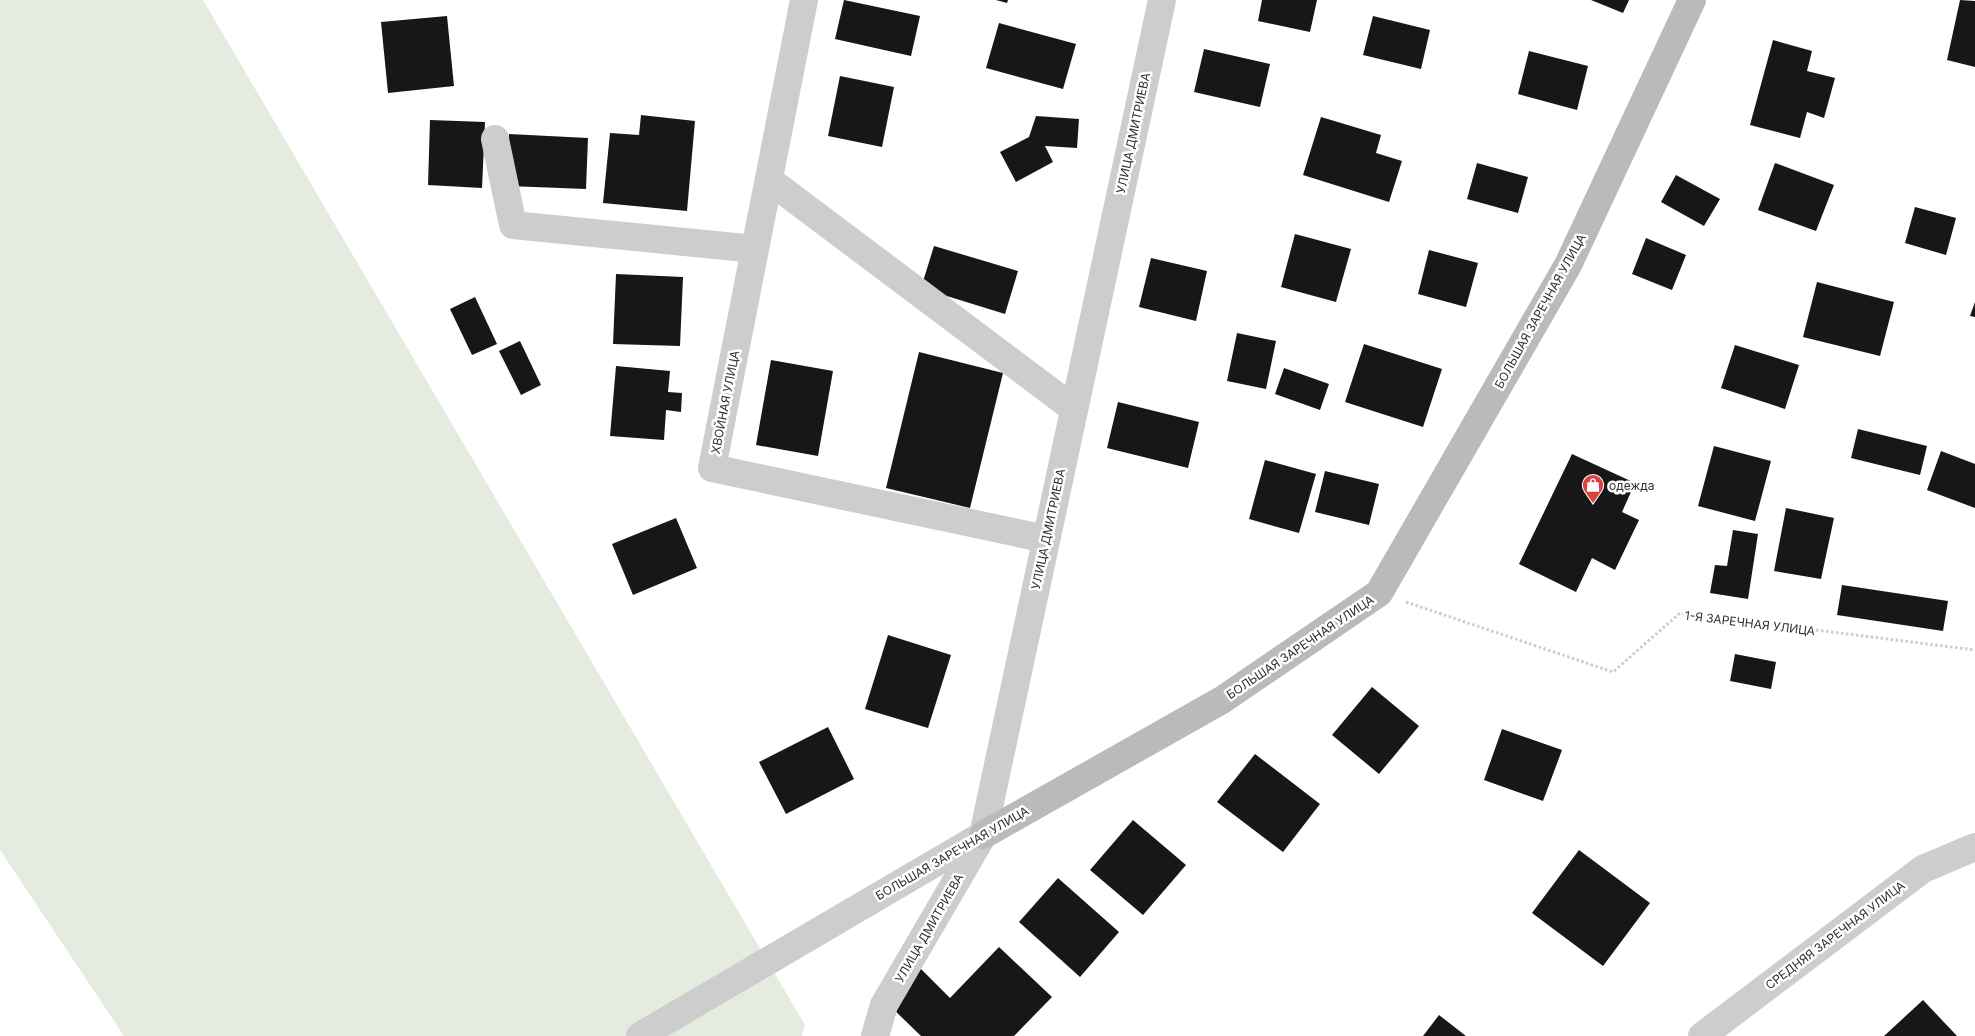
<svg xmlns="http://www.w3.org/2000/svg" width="1975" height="1036" viewBox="0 0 1975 1036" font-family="Inter,sans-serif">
	<rect width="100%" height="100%" fill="#fff"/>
	<!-- green -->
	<path fill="#e5ecdf" d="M0,0H203L805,1025L802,1036H124L0,850Z"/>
	<!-- building -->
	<path fill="#171717" d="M844,0L920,16L911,56L835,39Z
		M996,0H1008L1007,3Z
		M1262,0H1317L1310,32L1258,21Z
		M1591,0H1629L1623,13Z
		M1960,0L1975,1V67L1947,60Z
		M447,16L454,86L388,93L381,22Z
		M1373,16L1430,30L1421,69L1363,55Z
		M999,23L1076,44L1063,89L986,68Z
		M1773,40L1812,51L1807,71L1835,78L1824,118L1807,112L1800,138L1750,125Z
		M1204,49L1270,64L1260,107L1194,92Z
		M1529,51L1588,66L1577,110L1518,94Z
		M840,76L894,87L882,147L828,136Z
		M641,115L695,121L687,211L603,203L610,133L639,135Z
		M1036,116L1079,119L1077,148L1045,146L1053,162L1016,182L1000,152L1029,137Z
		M1321,117L1381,135L1376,153L1402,161L1389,202L1303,175Z
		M430,120L485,122L482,188L428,185Z
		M509,134L588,138L586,189L507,186Z
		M1477,163L1528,177L1518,213L1467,199Z
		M1775,163L1834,185L1816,231L1758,210Z
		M1676,175L1720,199L1704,226L1661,202Z
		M1915,207L1956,218L1946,255L1905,243Z
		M1295,234L1351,249L1336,302L1281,287Z
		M1646,238L1686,255L1672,290L1632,274Z
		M934,246L1018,271L1005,314L921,288Z
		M1429,250L1478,263L1466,307L1418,294Z
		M1151,258L1207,271L1196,321L1139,307Z
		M616,274L683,277L680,346L613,344Z
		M1817,282L1894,302L1880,356L1803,337Z
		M475,297L497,344L472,355L450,309Z
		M1975,302V317L1970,316Z
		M1237,333L1276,341L1266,389L1227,381Z
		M520,341L541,385L521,395L499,351Z
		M1364,344L1442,369L1423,427L1345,402Z
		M1735,345L1799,365L1785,409L1721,388Z
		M919,352L1003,373L970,508L886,488Z
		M771,360L833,371L818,456L756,445Z
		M616,366L670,371L668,392L682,393L681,412L666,410L664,440L610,436Z
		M1284,368L1329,384L1320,410L1275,394Z
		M1118,402L1199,422L1188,468L1107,448Z
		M1858,429L1927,446L1920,475L1851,458Z
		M1714,446L1771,461L1755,521L1698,506Z
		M1941,451L1975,464V508L1927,490Z
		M1572,454L1635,483L1622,512L1639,520L1615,570L1592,558L1576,592L1519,564Z
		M1265,460L1316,474L1299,533L1249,519Z
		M1325,471L1379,484L1369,525L1315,512Z
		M1786,508L1834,518L1821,579L1774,571Z
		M676,518L697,568L633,595L612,544Z
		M1733,530L1758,534L1748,599L1710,593L1715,565L1727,566Z
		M1842,585L1948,601L1943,631L1837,615Z
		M888,635L951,655L928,728L865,709Z
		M1735,654L1776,662L1771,689L1730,681Z
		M1372,687L1419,726L1379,774L1332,735Z
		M828,727L854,779L786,814L759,762Z
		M1502,729L1562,750L1543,801L1484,780Z
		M1255,754L1320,804L1283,852L1217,802Z
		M1133,820L1186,865L1143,915L1090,870Z
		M1579,850L1650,903L1603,966L1532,913Z
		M1058,878L1119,932L1080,977L1019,922Z
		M999,947L1052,997L1014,1036H921L888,1004L921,969L950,998Z
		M1923,1000L1957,1036H1884Z
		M1439,1015L1466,1036H1423Z"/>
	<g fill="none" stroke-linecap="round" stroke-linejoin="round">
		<!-- path -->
		<path stroke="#cdcdcd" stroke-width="3" stroke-dasharray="2.5 2.5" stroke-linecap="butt" d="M1406,602L1613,672L1680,613L1975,650"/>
		<!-- street -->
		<path stroke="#cdcdcd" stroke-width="28" d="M804,0L712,468L1046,539
			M495,139L513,225L755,249
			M769,180L1074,409
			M640,1036L981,836
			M875,1036L884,1005L983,835L1162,0
			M1702,1036L1923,869L1975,847"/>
		<!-- secondary -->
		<path stroke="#bababa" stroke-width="28" d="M983,835L1222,700L1379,593L1568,265L1692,0"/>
	</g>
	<!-- icons -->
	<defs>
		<g id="shop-pin" transform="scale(1.125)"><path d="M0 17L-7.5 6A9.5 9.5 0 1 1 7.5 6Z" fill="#dc413e" stroke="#fff"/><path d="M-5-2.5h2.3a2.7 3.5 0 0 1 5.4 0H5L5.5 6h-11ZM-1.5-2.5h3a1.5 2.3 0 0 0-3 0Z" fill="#fff"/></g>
	</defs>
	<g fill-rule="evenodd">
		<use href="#shop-pin" x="1593" y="485"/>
	</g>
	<g text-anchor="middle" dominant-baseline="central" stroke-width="5" stroke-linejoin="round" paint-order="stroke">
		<!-- street labels -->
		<g font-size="12" fill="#303030" stroke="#fff">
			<text transform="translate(1133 133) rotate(-78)">УЛИЦА ДМИТРИЕВА</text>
			<text transform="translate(1540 311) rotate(-61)">БОЛЬШАЯ ЗАРЕЧНАЯ УЛИЦА</text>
			<text transform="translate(725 402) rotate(-79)">ХВОЙНАЯ УЛИЦА</text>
			<text transform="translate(1048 529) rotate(-78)">УЛИЦА ДМИТРИЕВА</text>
			<text transform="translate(1750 623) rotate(7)">1-Я ЗАРЕЧНАЯ УЛИЦА</text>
			<text transform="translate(1300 647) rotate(-34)">БОЛЬШАЯ ЗАРЕЧНАЯ УЛИЦА</text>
			<text transform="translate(952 853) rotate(-30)">БОЛЬШАЯ ЗАРЕЧНАЯ УЛИЦА</text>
			<text transform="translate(929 928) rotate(-60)">УЛИЦА ДМИТРИЕВА</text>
			<text transform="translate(1835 935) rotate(-37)">СРЕДНЯЯ ЗАРЕЧНАЯ УЛИЦА</text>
		</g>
		<!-- poi labels -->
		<g font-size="12" fill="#303030" stroke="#fff" text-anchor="start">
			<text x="1609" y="485">одежда</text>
		</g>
	</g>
</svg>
